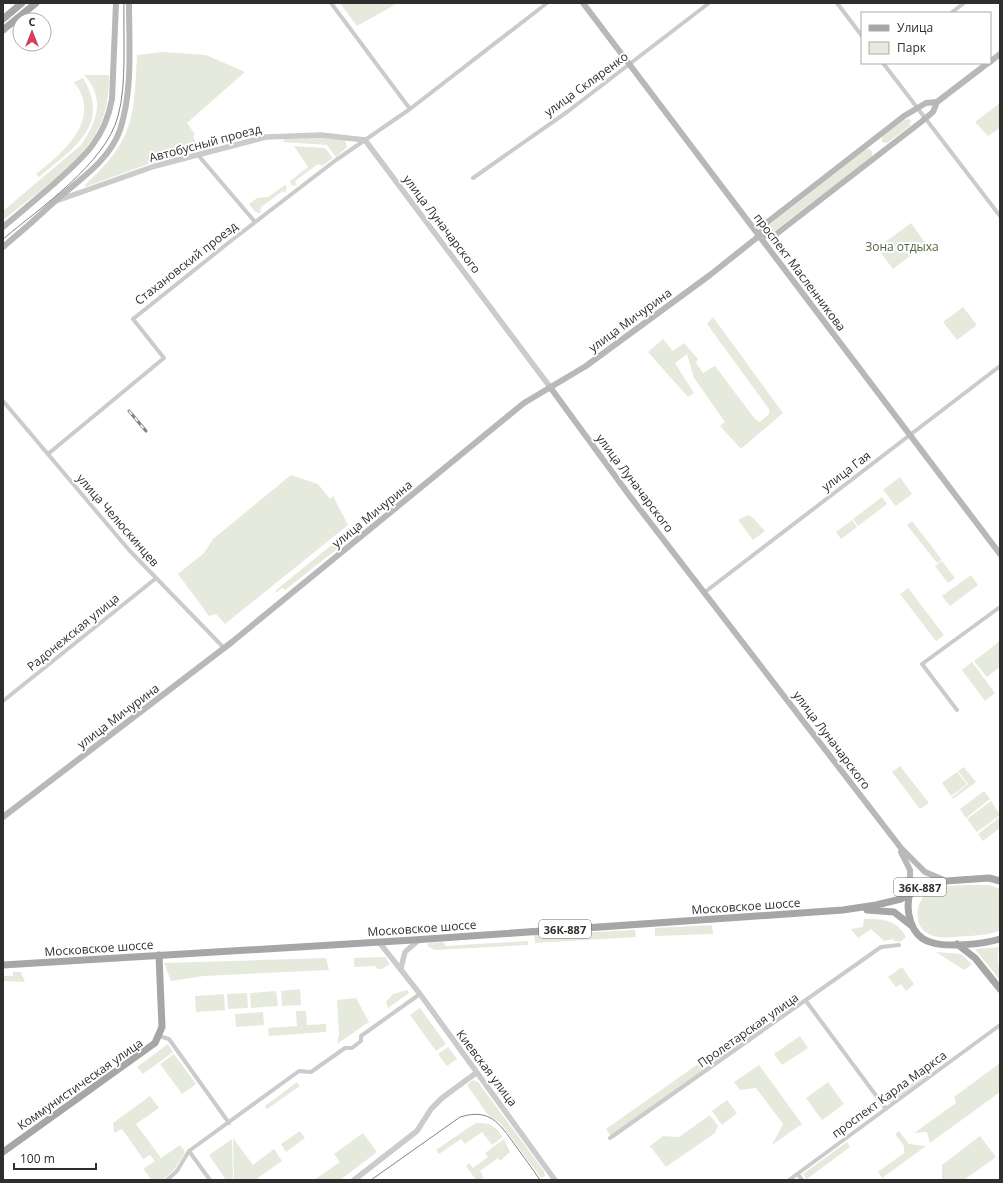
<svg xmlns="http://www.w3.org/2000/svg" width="1003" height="1183" viewBox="0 0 1003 1183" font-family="'Open Sans',sans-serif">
	<rect width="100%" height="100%" fill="#fff"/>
	<!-- green -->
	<path fill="#e6eadd" d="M340,3H398L357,26Z
		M164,52L206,55L245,72L187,123L195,134L193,137L201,150L151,163L85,187V185C134,140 134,118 137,55Z
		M84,75H109C109,94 107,112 98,129C84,160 31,198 3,220V211L81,145C97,121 106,99 84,75Z
		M83,78C112,126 72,149 39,177L36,174C64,152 103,119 74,82Z
		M1000,103V128L988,136L975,122Z
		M908,119L911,120L910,126L887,143L882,142V136L904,120Z
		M285,136L342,138L345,140L347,147L336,157L327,145L283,142Z
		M294,146L325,148L333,158L322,166L318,164L295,181L297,185L292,186L290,181L308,167Z
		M869,149L872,151V157L773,232L768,226L865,150Z
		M285,185L287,188L285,193L283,191L261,207L260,213L255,212L249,204L257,198L268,197Z
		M911,223L926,244L893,269L877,248Z
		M963,307L977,325L957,340L943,322Z
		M713,317L783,413L741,449L720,426L725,422L694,378L687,354L675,363L694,393L688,397L648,352L663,339L673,351L684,343L698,359L696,363L703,373L715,366L755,419L760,422L769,414V409L707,324Z
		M291,475L318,484L330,499L333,496L348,525L225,624L216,614L209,616L178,574L204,553L213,539Z
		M900,477L912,494L896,506L883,490Z
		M882,497L887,504L858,526L853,519Z
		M748,515L753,518L765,531L753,540L738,520Z
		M852,520L857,527L841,539L836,532Z
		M912,521L942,560L937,563L907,525Z
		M356,525L361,530L285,590L282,588L277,592L275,591Z
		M942,561L955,578L948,583L935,566Z
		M971,575L978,585L950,606L942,596Z
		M908,588L944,635L936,641L900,594Z
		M1000,641V667L987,677L974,661Z
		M972,662L995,693L985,701L962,670Z
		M900,766L929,803L920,809L892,772Z
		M964,767L976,782L953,799L952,797L968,784L958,771Z
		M957,772L967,784L951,796L942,783Z
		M984,791L990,799L966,818L960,809Z
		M991,801L1000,815L977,832L967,819Z
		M1000,817V828L983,841L978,834Z
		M989,885L1000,889V930C991,935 980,935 970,936C958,936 942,940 931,935C910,927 915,896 934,889C948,884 973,885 989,885Z
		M864,919C883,919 896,919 906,937L900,942L894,941L893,939L884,941L871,929L858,938L851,929L863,927Z
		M712,925L713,934L655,936V928Z
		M635,930L636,937L535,943L534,935Z
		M528,941V945L435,950L427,946L429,943L444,942L445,946Z
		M999,947C996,959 1000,968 1000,980L975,949Z
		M936,952L961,954L972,964L964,970Z
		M385,957L390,964L382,969H377L376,966L354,967V958Z
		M326,958L329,970L204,976L171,981L164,963Z
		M902,967L914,984L906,991L901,984L896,987L888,977Z
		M13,972H21L25,982L3,981V976H13Z
		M300,989L301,1005L282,1006L281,991Z
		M407,990L409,993L388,1008L386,1002L393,994Z
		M276,991L278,1006L251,1008L250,993Z
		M247,993L248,1008L228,1009L227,994Z
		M224,994L225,1010L196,1012L195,996Z
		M356,998L369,1022L337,1044L339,1034L337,1000Z
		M420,1008L446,1044L436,1051L410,1015Z
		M296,1011H306L307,1025L326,1024V1032L269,1036L268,1028L297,1026Z
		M263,1012L264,1025L236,1027L235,1014Z
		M752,1026L756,1033L611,1136L606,1129Z
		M800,1036L808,1048L782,1065L774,1054Z
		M168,1044L173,1052L143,1074L137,1067Z
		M448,1047L457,1059L447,1066L438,1054Z
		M174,1054L196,1084L182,1094L160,1064Z
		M1000,1063V1092L930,1143L927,1132L914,1133L956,1103L954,1097Z
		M759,1065L802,1124L772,1145L783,1124L756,1088L740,1090L734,1082Z
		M928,1071V1076L891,1103L887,1102Z
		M473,1080L478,1082L544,1171L545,1176L541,1178L501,1124L488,1115L467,1085Z
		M297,1082L300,1086L267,1109L265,1106Z
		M828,1082L844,1104L822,1120L806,1098Z
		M150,1096L159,1108L136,1124L161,1158L180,1145L185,1152L175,1169L163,1180H152L143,1169L155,1161L150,1155L143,1159L122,1129L114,1133L113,1123Z
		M727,1100L737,1113L722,1125L712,1111Z
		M710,1115L718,1126L715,1133L666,1167L650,1146L663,1136L679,1137Z
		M477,1123C491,1123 495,1126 503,1137L492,1145L482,1132L465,1144L461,1139L439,1154L436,1150L471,1126Z
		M300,1131L305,1138L286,1152L281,1144Z
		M899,1131L909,1144L926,1146L882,1178L878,1172L904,1153V1146L895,1134Z
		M363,1133L377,1152L340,1180H314L340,1162L334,1154Z
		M980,1136L996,1157L964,1180H942V1165Z
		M233,1138L253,1165L274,1149L282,1161L255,1180H234Z
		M232,1139L233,1180H226L209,1155Z
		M504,1139L510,1152L500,1161L498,1158L480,1171L484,1178L476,1180L466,1166L469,1163L473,1168L488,1157L485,1153Z
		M847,1142L850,1147L807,1179L803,1174Z"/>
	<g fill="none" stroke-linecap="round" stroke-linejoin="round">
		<!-- minor -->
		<path stroke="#cbcbcb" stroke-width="4" d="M331,3L410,109
			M837,3L862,36
			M951,13L964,3
			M883,63L1000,216
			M198,155L255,222
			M473,178L567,112L709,3
			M3,401L129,550L224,648
			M48,454L164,358L133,319L232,240L336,160L410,109L547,3
			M705,592L1000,366
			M3,701L155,579
			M957,710L922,664L1000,607
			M806,1001L886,1109
			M159,1036L169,1039L229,1123
			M610,1138L881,947L899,945
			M189,1151L210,1180
			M798,1174L802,1180
			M167,1180L177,1171L189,1151L299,1071L311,1072L345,1048H352L361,1041V1036L420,994
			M789,1180L1000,1025"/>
		<!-- tertiary -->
		<path stroke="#cbcbcb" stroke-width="5.5" d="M56,201L155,166L266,137L321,135L365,140L550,387
			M379,942L420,994L555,1180
			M401,968L405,952L420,939
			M354,1180L417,1131L431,1109L442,1098L476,1073"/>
		<!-- secondary -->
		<path stroke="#b8b8b8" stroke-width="6" d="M583,3C721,187 861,370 1000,554
			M990,62L1000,54
			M3,227C21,212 39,197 57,181C85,156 105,138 112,99L116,3
			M759,236L775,235L921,122L933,112L937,102
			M3,247C21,232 38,217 55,201C79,180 109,161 120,130C133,90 129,44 129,3
			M550,387L629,495L901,848L925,872L944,880
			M3,817L232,642L524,403L586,366L710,275L759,236L765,224L904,116L926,103L937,102L988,63
			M901,852L910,870V893"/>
		<!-- primary -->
		<path stroke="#a6a6a6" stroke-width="7" d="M3,19L22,3
			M3,30L36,3
			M910,893C905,910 910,936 930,942C947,948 983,944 1000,939
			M867,910L894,912L912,926
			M957,944L975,958L1000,989
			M3,965L413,940L843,910L876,905L901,899L932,882L989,878L1000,881
			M3,1152L155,1043L162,1027L159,955"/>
		<!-- tram -->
		<path stroke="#838383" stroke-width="1" d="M3,239C40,208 106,163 118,116C127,85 123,36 124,3
			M371,1180L460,1117C490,1108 499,1123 515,1145C523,1156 532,1168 540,1180"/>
		<!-- rail casing -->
		<g stroke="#838383" stroke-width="3">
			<path id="rail" d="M129,411L146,431"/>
		</g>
		<!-- rail -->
		<use href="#rail" stroke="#fff" stroke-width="1.5" stroke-dasharray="4.5" stroke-linecap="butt"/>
	</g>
	<g text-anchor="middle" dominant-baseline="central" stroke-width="4" stroke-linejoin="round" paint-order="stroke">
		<!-- shield labels -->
		<g fill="#fff" stroke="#6d6d6d" stroke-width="1">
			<rect x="894" y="878" width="52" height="18" rx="3"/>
			<rect x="539" y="920" width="52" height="18" rx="3"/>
		</g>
		<g font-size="11" font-weight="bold" fill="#2e2e2e">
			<text x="920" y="887">36К-887</text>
			<text x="565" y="929">36К-887</text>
		</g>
		<!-- street labels -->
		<g font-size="12" fill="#2e2e2e" stroke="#fff">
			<text transform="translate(586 84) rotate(-36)">улица Скляренко</text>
			<text transform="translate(205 143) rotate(-15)">Автобусный проезд</text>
			<text transform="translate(442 224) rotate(53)">улица Луначарского</text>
			<text transform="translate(186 263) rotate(-38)">Стахановский проезд</text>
			<text transform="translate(800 272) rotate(53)">проспект Масленникова</text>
			<text transform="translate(630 320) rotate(-36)">улица Мичурина</text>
			<text transform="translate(846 471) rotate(-37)">улица Гая</text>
			<text transform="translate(635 483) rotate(53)">улица Луначарского</text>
			<text transform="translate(372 514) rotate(-39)">улица Мичурина</text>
			<text transform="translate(118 520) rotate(49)">улица Челюскинцев</text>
			<text transform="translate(73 632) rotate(-39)">Радонежская улица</text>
			<text transform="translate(118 716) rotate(-37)">улица Мичурина</text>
			<text transform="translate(832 740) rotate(53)">улица Луначарского</text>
			<text transform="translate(746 906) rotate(-4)">Московское шоссе</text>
			<text transform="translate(422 928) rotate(-4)">Московское шоссе</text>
			<text transform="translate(99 948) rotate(-4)">Московское шоссе</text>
			<text transform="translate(748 1030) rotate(-35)">Пролетарская улица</text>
			<text transform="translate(487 1068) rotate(53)">Киевская улица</text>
			<text transform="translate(80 1084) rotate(-35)">Коммунистическая улица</text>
			<text transform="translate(889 1094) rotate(-36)">проспект Карла Маркса</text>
		</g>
		<!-- park labels -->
		<g font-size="12" fill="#55673f" stroke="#fff">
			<text x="902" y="246">Зона отдыха</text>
		</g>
	</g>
	<!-- border -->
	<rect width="1003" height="1183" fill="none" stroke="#2e2e2e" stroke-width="8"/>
	<!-- legend -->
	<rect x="861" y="12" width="130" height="52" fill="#ffffff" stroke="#ababab"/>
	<rect x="869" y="25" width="20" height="6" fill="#a6a6a6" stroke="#ababab"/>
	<text x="897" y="32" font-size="12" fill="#2e2e2e">Улица</text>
	<rect x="869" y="42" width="20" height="12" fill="#e6eadd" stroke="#ababab"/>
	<text x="897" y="52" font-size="12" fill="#2e2e2e">Парк</text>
	<!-- north arrow -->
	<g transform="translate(32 32)"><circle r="19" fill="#ffffff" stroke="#ababab"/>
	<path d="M0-3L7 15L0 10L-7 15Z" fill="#d93d58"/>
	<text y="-6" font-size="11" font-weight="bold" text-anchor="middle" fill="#2e2e2e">С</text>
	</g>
	<!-- scale -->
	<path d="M14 1163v6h82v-6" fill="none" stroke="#2e2e2e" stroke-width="2"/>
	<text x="20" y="1163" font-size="12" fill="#2e2e2e" stroke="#ffffff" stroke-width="3" paint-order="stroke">100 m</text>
</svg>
